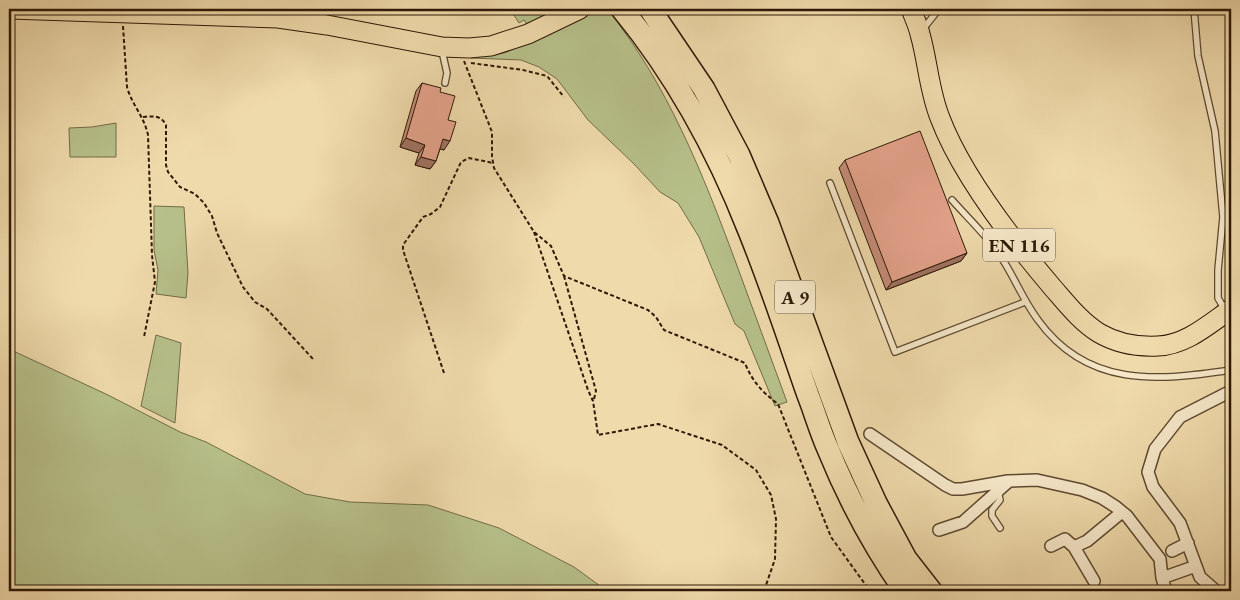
<svg xmlns="http://www.w3.org/2000/svg" width="1240" height="600" viewBox="0 0 1240 600" font-family="'EB Garamond',serif">
	<rect width="100%" height="100%" fill="#efdaab"/>
	<filter id="stains"><feTurbulence type="fractalNoise" baseFrequency=".004" numOctaves="4"/><feColorMatrix values="0 0 0 0 .2 0 0 0 0 .09 0 0 0 0 .02 0 0 0 .5 -.17"/></filter>
	<radialGradient id="worn" r=".72"><stop offset=".6" stop-color="#630" stop-opacity="0"/><stop offset="1" stop-color="#630" stop-opacity=".3"/></radialGradient>
	<!-- green -->
	<path fill="#b7c08a" stroke="#726c48" d="M510,9H607C667,83 703,174 736,263C753,309 770,356 787,402L775,406L744,331L735,324L699,237L678,203L660,192L634,164L588,120L557,79L539,67L521,60L471,58L504,53L537,40L524,20L519,23Z
		M116,123V157H70L69,128L92,127Z
		M154,206L184,207L188,273L186,298L156,294L158,270L154,250Z
		M156,335L181,343L175,423L141,406Z
		M9,349L108,395L180,432L206,442L305,494L350,502L428,505L499,528L574,567L607,591H9Z"/>
	<g fill="none" stroke-linecap="round" stroke-linejoin="round">
		<!-- lane casing -->
		<g stroke="#5e4930" stroke-width="8">
			<path id="lane" d="M1194,9L1198,56L1215,131L1223,217L1218,270V298L1225,310
				M923,29L939,9
				M442,51L447,73L445,83
				M830,183L895,352L1025,302
				M952,200C967,217 984,233 997,251C1013,273 1022,299 1038,320C1087,388 1157,381 1231,370
				M998,491L1000,500L992,510V516L1000,528"/>
		</g>
		<!-- street casing -->
		<g stroke="#5e4930" stroke-width="14">
			<path id="street" d="M870,434L945,485L953,489H962L1008,481L1037,480L1082,490L1102,498L1116,507L1127,516L1160,559L1162,578L1166,591
				M939,530L963,522L1008,482
				M1051,546L1065,539L1074,547L1087,541L1122,512
				M1074,547L1094,581
				M1172,551L1188,543
				M1162,578L1196,566
				M1216,591L1200,577L1180,523L1153,487L1148,472L1155,449L1180,417L1231,391"/>
		</g>
		<!-- primary casing -->
		<g stroke="#2e1907" stroke-width="21">
			<path id="primary" d="M9,9L278,18L327,25L442,47L469,48L491,46L528,34L580,9
				M911,9C914,17 918,25 920,34C928,62 929,91 940,118C962,176 1013,241 1053,288C1067,304 1081,322 1099,333C1116,343 1138,347 1158,346C1186,345 1209,324 1231,309"/>
		</g>
		<!-- highway casing -->
		<g stroke="#2e1907" stroke-width="24">
			<path id="highway" d="M622,9C676,75 718,152 749,231C771,285 789,341 808,395C815,413 820,431 828,449C848,498 874,547 905,591
				M650,9L704,89L739,155L768,223L848,442L876,503L906,559L931,591"/>
		</g>
		<!-- path -->
		<path stroke="#2e1907" stroke-width="2" stroke-dasharray="4 2.5" stroke-linecap="butt" d="M123,26L127,87C132,105 144,116 148,135L152,255L155,282L144,337
			M464,61L492,132V156L494,168L534,232L551,246L564,276L648,310L656,317L664,330L745,363C752,381 762,392 778,404L831,537L870,591
			M471,63L523,70L547,76L564,97
			M143,117C153,116 161,115 166,125V165L168,172L180,187L195,194L204,203L212,216L217,233L243,287L255,302L267,309L313,359
			M534,232L588,390L593,401L598,435L658,424L722,445L756,470L771,495L776,519L775,559L764,591
			M564,276L596,391L594,399
			M444,373L403,250V245L423,217L431,214L440,207L461,162L469,158L493,163"/>
		<!-- lane -->
		<use href="#lane" stroke="#f5e7c8" stroke-width="5.5"/>
		<!-- street -->
		<use href="#street" stroke="#f5e7c8" stroke-width="11"/>
		<!-- primary -->
		<use href="#primary" stroke="#efdaab" stroke-width="19"/>
		<!-- highway -->
		<use href="#highway" stroke="#efdaab" stroke-width="21"/>
	</g>
	<!-- wall -->
	<path fill="#c58c78" stroke="#2e1907" d="M422,83L440,92L448,120L444,150L440,149L436,161L430,169L415,165L419,153L400,147L416,91Z
		M845,160L967,253L961,261L886,290L839,168Z"/>
	<!-- shaded-wall -->
	<path fill="#a07262" stroke="#2e1907" d="M406,138L425,145L419,153L400,147Z
		M443,139L450,141L444,150L437,148Z
		M421,157L436,161L430,169L415,165Z
		M967,253L961,261L886,290L892,282Z"/>
	<!-- building -->
	<path fill="#e5a38c" stroke="#2e1907" d="M422,83L441,88L440,92L455,96L448,120L456,122L450,141L443,139L436,161L421,157L425,145L406,138Z
		M920,131L967,253L892,282L845,160Z"/>
	<g text-anchor="middle" dominant-baseline="central" stroke-width="5" stroke-linejoin="round" paint-order="stroke">
		<!-- shield labels -->
		<g fill="#f5e7c8" stroke="#6a5741" stroke-width="1">
			<rect x="983" y="228.5" width="72" height="33" rx="4"/>
			<rect x="775" y="280.5" width="40" height="33" rx="4"/>
		</g>
		<g font-size="19" font-weight="bold" fill="#2e1907">
			<text x="1019" y="245">EN 116</text>
			<text x="795" y="297">A 9</text>
		</g>
	</g>
	<!-- margin -->
	<rect width="1240" height="600" fill="none" stroke="#efdaab" stroke-width="30"/>
	<rect x="10" y="10" width="1220" height="580" fill="none" stroke="#2e1907" stroke-width="2.5"/>
	<rect x="15" y="15" width="1210" height="570" fill="none" stroke="#2e1907"/>
	<rect width="100%" height="100%" filter="url(#stains)"/>
	<rect width="100%" height="100%" fill="url(#worn)"/>
</svg>
